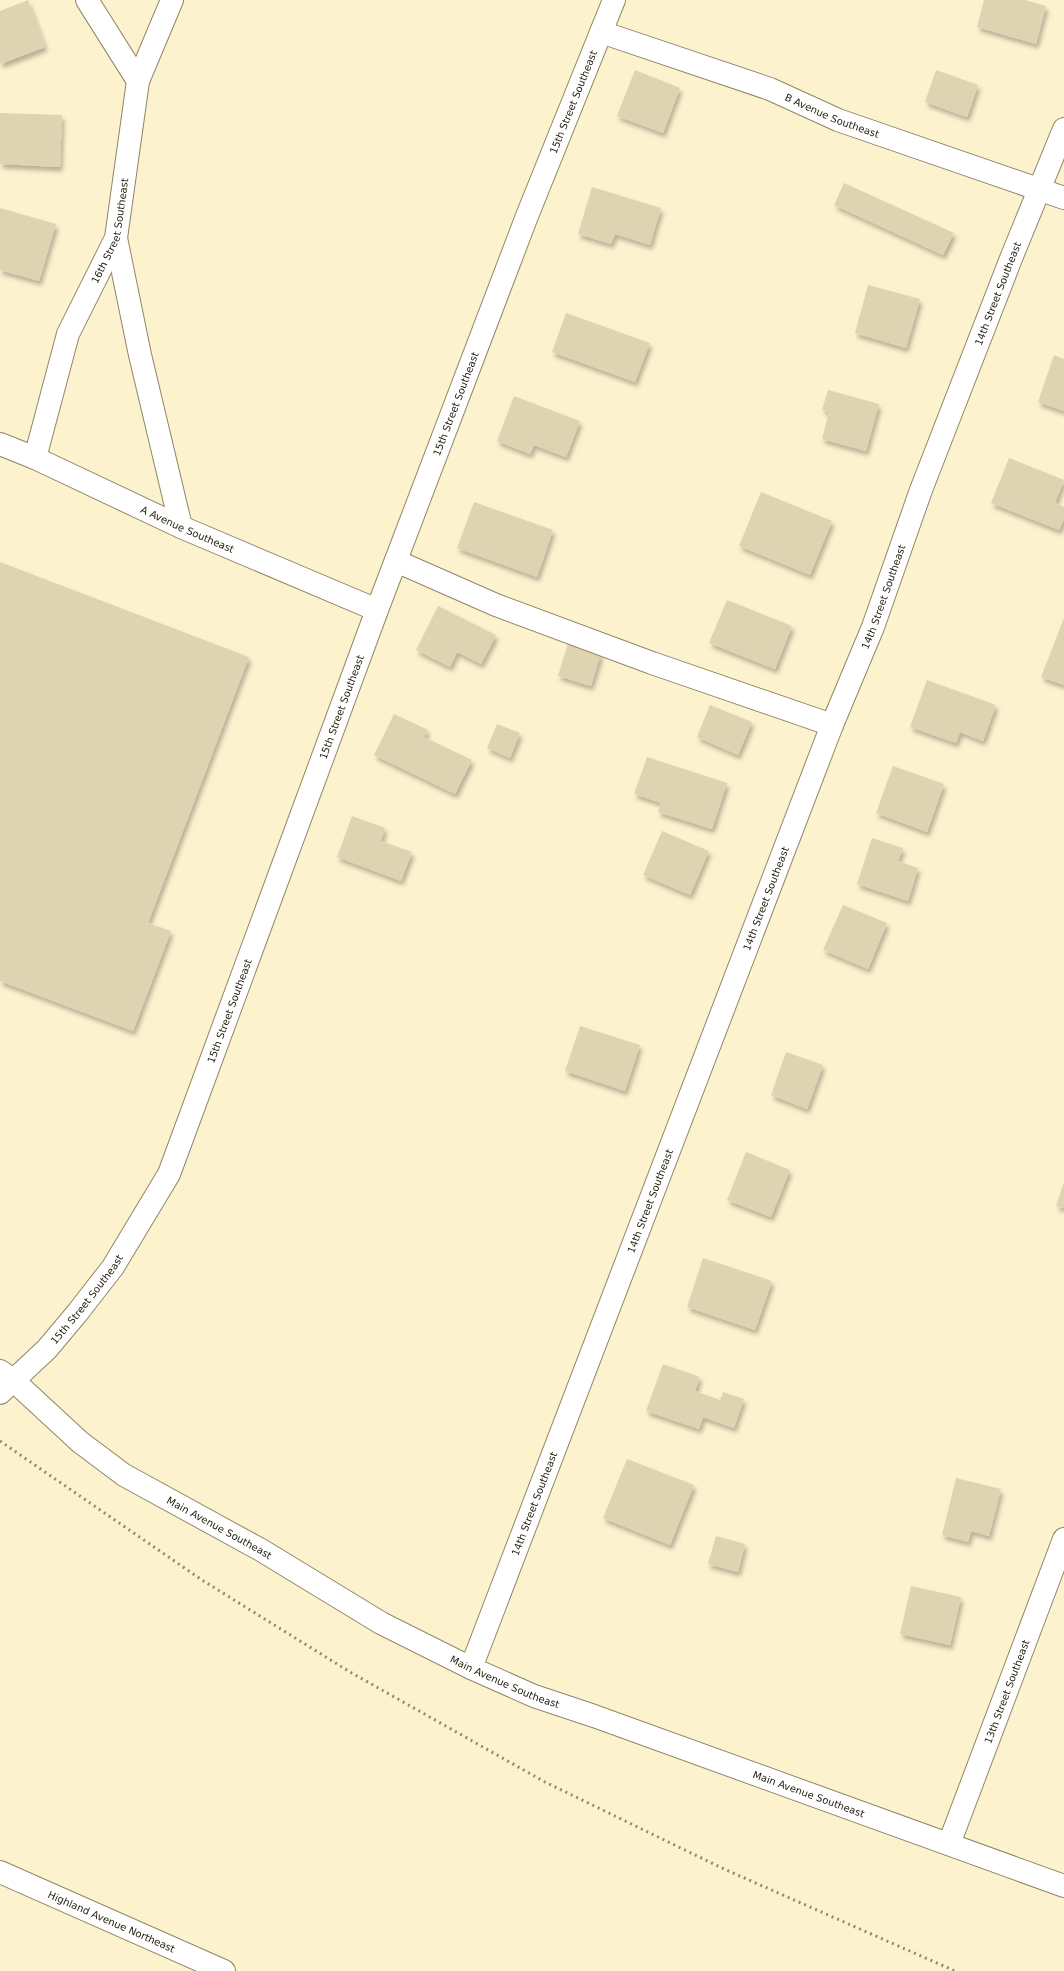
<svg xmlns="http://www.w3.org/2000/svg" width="1064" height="1971" viewBox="0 0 1064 1971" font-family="'DejaVu Sans',sans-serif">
	<defs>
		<filter id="shadow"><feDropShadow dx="2.5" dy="4.5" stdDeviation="2" flood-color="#0004"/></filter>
	</defs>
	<rect width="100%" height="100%" fill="#fdf2ce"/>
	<!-- building -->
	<path fill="#dfd4b1" filter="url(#shadow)" d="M28,0L45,47L0,64V11Z
		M984,0H1025L1046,6L1036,44L977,27Z
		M635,70L680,88L663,133L617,116Z
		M936,70L978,85L967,117L925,102Z
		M0,113L62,115L60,167L0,164Z
		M844,183L954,233L943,255L834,205Z
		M592,187L661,208L650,245L615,234L611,244L578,234Z
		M0,208L56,224L39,281L0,270Z
		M868,285L920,299L906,348L855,333Z
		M566,313L650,343L635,382L552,352Z
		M1054,355L1064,359V411L1038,402Z
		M828,390L879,404L866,451L822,439L829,412L822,410Z
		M514,396L580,421L566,457L534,445L530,454L497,441Z
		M1009,458L1064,480L1055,503L1064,507V519L1059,530L991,503Z
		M761,492L832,521L810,575L739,546Z
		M474,502L553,530L537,577L457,548Z
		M0,562L249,657L148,923L171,931L133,1031L0,981Z
		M727,600L792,626L775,669L709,643Z
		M438,606L496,635L481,664L457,652L450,667L416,650Z
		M1064,618V685L1041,677Z
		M568,643L601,653L591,686L558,676Z
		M927,680L996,705L983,741L960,732L956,743L910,727Z
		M710,705L752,722L738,755L697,737Z
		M394,714L428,730L424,737L472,760L455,794L374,755Z
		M497,724L520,733L510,758L487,748Z
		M647,757L727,783L712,829L658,812L661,803L634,794Z
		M893,766L944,784L927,832L876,813Z
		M352,816L385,828L381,841L412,852L401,881L337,857Z
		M662,831L709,851L690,895L643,875Z
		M872,838L903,848L898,861L918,868L908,901L857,884Z
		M843,905L887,923L868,969L823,950Z
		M580,1026L640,1045L625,1091L565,1071Z
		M786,1052L823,1065L807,1109L771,1095Z
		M746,1152L790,1170L771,1217L727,1200Z
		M1064,1182V1208L1056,1206Z
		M703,1258L772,1281L755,1330L687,1307Z
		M663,1364L700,1377L695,1391L720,1400L723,1392L744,1399L734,1428L703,1417L699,1429L646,1411Z
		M627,1459L694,1485L670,1545L603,1518Z
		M956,1478L1001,1489L989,1536L971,1531L968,1542L942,1535Z
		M716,1536L745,1544L738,1572L708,1564Z
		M911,1586L961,1597L950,1645L900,1634Z"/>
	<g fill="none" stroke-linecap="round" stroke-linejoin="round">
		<!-- minor casing -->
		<g stroke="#918666" stroke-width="24">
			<g id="minor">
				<path d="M87,0L138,81"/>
				<path id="s1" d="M601,32L770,89L838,120L1064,198"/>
				<path d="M116,238L140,355L181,527"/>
				<path id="s2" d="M0,444L35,458L181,527L377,610"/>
				<path id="s3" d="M35,458L68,334L116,238L138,81L172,0"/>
				<path d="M396,561L496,605L652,663L832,725"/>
				<path id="s4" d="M0,1371L14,1381L80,1442L124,1475L261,1550L381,1623L471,1668L534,1696L594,1716L1064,1886"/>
				<path id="s5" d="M0,1393L47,1349L78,1312L113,1267L169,1174L377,610L527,216L614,0"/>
				<path id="s6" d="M471,1668L832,725L873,627L921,490L1012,256L1064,129"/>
				<path id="s7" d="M949,1844L1064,1539"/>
			</g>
		</g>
		<!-- major casing -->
		<g stroke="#918666" stroke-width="24">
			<g id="major">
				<path id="s8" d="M0,1872L224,1971"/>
			</g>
		</g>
		<!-- minor -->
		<use href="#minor" stroke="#fff" stroke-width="22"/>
		<!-- major -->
		<use href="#major" stroke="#fff" stroke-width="22"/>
		<!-- rail -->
		<path stroke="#928a71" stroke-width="3" stroke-dasharray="2 4" stroke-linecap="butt" d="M0,1441L202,1580L350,1672L545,1782L724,1869L955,1971"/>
	</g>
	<g text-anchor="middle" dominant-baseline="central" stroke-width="3" stroke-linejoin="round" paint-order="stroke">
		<!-- street labels -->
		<g font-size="10" fill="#1e1a0d" stroke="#fdf2ce">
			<text stroke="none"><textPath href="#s5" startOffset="1424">15th Street Southeast</textPath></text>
			<text stroke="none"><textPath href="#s1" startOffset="246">B Avenue Southeast</textPath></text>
			<text stroke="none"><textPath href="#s3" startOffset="241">16th Street Southeast</textPath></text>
			<text stroke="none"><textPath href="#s6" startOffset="1472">14th Street Southeast</textPath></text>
			<text stroke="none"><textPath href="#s5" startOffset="1100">15th Street Southeast</textPath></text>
			<text stroke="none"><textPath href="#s2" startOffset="206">A Avenue Southeast</textPath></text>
			<text stroke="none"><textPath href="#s6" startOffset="1148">14th Street Southeast</textPath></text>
			<text stroke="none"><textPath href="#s5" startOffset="776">15th Street Southeast</textPath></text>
			<text stroke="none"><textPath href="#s6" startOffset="824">14th Street Southeast</textPath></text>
			<text stroke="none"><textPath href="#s5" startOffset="452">15th Street Southeast</textPath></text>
			<text stroke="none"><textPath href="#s6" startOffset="500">14th Street Southeast</textPath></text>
			<text stroke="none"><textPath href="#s5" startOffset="128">15th Street Southeast</textPath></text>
			<text stroke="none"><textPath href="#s6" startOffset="176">14th Street Southeast</textPath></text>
			<text stroke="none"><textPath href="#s4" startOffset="271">Main Avenue Southeast</textPath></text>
			<text stroke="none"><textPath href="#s4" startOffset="596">Main Avenue Southeast</textPath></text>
			<text stroke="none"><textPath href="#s7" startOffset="163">13th Street Southeast</textPath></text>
			<text stroke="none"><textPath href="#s4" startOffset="920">Main Avenue Southeast</textPath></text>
			<text stroke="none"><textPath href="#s8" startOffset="122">Highland Avenue Northeast</textPath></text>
		</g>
	</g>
</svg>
